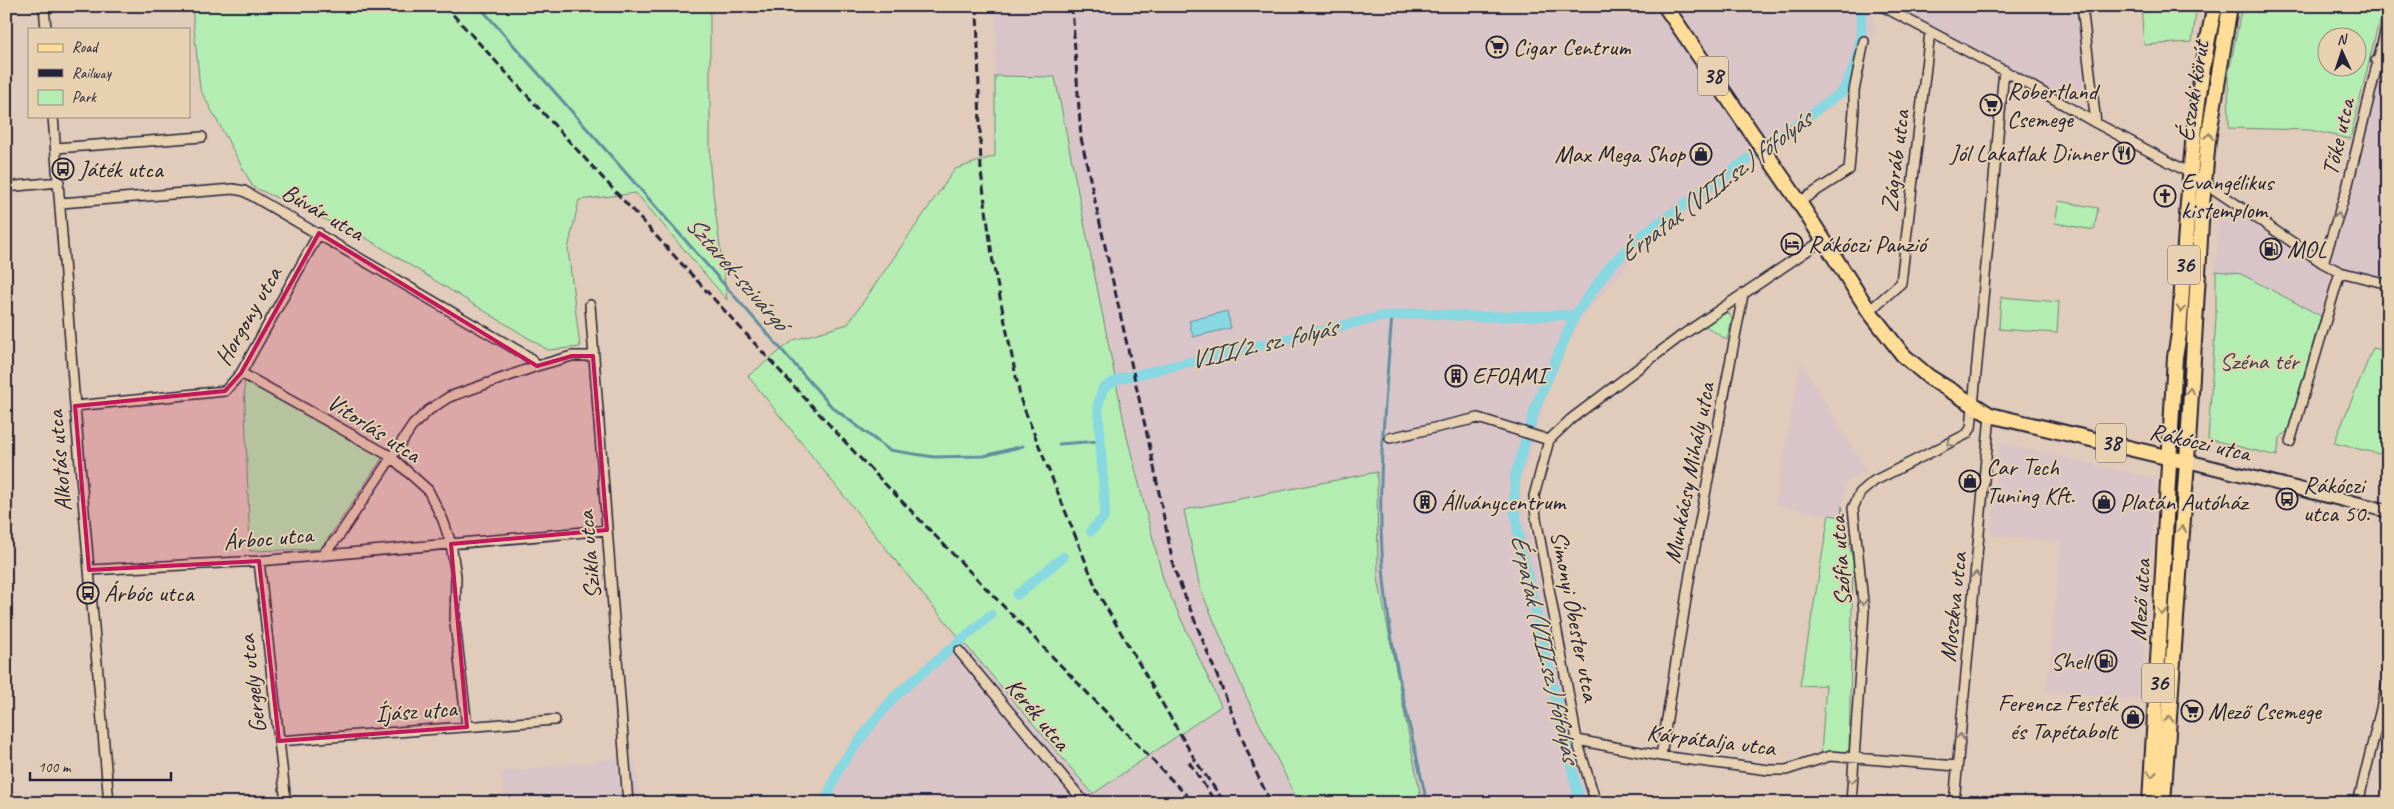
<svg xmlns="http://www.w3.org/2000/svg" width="2394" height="809" viewBox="0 0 2394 809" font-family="Caveat,sans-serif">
	<rect width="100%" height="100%" fill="#e1cbbb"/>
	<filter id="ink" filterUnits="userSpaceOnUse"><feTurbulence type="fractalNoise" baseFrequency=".02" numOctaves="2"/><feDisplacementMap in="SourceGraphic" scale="10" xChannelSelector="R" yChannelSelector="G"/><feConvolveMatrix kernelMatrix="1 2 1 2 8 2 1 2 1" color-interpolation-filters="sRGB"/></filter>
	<g filter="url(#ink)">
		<!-- built -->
		<path fill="#d9c4c8" d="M996,6H1869L1875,28L1859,83L1644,248L1583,315L1552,377L1520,487L1557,658L1595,803H831L842,774L898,695L965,643L1093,794L1221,706L1164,583L1127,437L1055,77L995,76Z
			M1889,6H2075L2087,97L2067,99Z
			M2388,60V284L2323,263L2376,61Z
			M2219,203L2274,237L2330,276L2321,316L2241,274L2216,271Z
			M1801,362L1867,471L1846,482L1841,517L1775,505Z
			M1999,443L2156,479L2141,699L2047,692L2061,542L1991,535Z
			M634,757L639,803H506L501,772Z"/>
		<!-- green -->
		<path fill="#b4edb1" stroke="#6b8876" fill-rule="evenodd" d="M192,6H710V170L727,300L636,193L579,200L568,249L580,347L548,350L366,238L253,187L200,89Z
			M2141,6H2197L2192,42L2144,45Z
			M2242,6H2388L2377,29L2350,139L2310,130L2229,128L2228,77ZM2326,38H2356V68H2326Z
			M995,76L1055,77L1127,437L1164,582L1221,706L1093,794L924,596L748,376L794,340L848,324L955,169L995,156Z
			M2059,201L2098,208L2094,230L2055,223Z
			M2192,206L2197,207L2183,433L2179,432L2182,354Z
			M2216,271L2241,274L2321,316L2288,430L2280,438L2277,456L2208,439L2216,318Z
			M2001,297L2059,302L2057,333L1999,329Z
			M1728,312L1732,319L1727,340L1704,325Z
			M2373,348L2388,351V456L2334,443Z
			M244,379L383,457L321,549L250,551Z
			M1377,472L1378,578L1422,803H1299L1245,694L1200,588L1184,510Z
			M2175,487L2179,488L2172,589L2168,586Z
			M1842,506L1853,562L1849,751L1821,754L1826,685L1800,686L1829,515L1841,517Z"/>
		<!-- water -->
		<path fill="#87d8e0" stroke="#5f8f9e" d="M1227,311L1231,328L1193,337L1189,321Z"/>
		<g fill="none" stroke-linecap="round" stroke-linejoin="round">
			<!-- stream -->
			<path stroke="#5f8f9e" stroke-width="3" d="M479,6L832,407L889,450L934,457L984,456L1023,446
				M266,11L305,6
				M1392,316C1384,412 1374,510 1387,606C1395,672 1413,738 1427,803
				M1059,444L1100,441"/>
			<!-- canal -->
			<path stroke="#87d8e0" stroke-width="10" d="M1091,531L1104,517L1105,510L1098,405L1103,388L1119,379L1379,317L1422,313L1476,317L1575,315
				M1017,595L1063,557
				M825,803L839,768L874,721L896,695L991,615
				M1580,803L1520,544L1514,504L1515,476L1536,406L1575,315L1611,265L1646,232L1842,92C1858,67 1864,35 1860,6"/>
			<!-- street casing -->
			<g stroke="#22223b" stroke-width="12">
				<path id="street" d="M44,6L46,29
					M1882,6L2014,76L2096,123L2190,173L2323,263L2340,272L2388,284
					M2082,6L2096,123
					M2376,61L2388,60
					M53,116L75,406L109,803
					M56,148L202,137
					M6,187L59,182
					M1799,202L1849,170L1854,110V91L1864,41
					M61,203L233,189L244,191L529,357L537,366
					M2323,263L2347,188L2388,20
					M590,305L628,803
					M1869,311L1901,283L1930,32
					M241,373L390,456L428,490L443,520L451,544L456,576L455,624L467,727
					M75,406L225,391L241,373L319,233
					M1390,438L1478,418L1549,440
					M2290,442L2340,272
					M323,554L339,536L413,425L429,410L449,397L537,366L572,356H593
					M259,561L286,803
					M89,570L259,561L607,530
					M959,651L1085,803
					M1577,740L1661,756L1769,770H1786L1830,756L1957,766
					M279,741L555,720
					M1661,756L1690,574L1743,295
					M1596,803L1577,740L1536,518L1534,496L1549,440L1571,419L1681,336L1823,240
					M1851,803L1864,611L1853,508L1860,493L1874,481L1967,434L1971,428L2004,70
					M1954,803L1990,415
					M2358,803L2388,680"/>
			</g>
			<!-- secondary casing -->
			<g stroke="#22223b" stroke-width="16">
				<path id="secondary" d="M2187,461L2388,511"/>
			</g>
			<!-- primary casing -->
			<g stroke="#22223b" stroke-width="18">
				<path id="primary" d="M1665,6L1799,202L1869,311L1903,355L1929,377L1990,415L2179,460
					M2150,803L2175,357L2179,334C2187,225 2190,114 2215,6
					M2163,803L2187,461L2202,205L2208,140L2230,6"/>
			</g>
			<!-- street -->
			<use href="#street" stroke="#e7d1b0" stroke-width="9"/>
			<!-- secondary -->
			<use href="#secondary" stroke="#e7d1b0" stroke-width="12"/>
			<!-- primary -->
			<use href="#primary" stroke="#ffdd96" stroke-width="14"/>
			<!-- rail -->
			<path stroke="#22223b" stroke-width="3" stroke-dasharray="8 4" stroke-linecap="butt" d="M445,6L858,456L1194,803
				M977,6L981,172L993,263L1021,401L1099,595L1197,763L1225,803
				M1072,6L1081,138L1152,457L1174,569L1255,770L1271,803
				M1189,762L1216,803"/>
		</g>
		<!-- one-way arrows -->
		<defs><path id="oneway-chevron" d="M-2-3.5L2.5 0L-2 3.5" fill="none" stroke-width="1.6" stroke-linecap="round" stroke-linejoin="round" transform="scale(1.25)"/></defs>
		<g stroke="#908068">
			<use href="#oneway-chevron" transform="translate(2209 136) rotate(-81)"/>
			<use href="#oneway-chevron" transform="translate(2181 309) rotate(94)"/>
			<use href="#oneway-chevron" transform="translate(2190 391) rotate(-87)"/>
			<use href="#oneway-chevron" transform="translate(2182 529) rotate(-85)"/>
			<use href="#oneway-chevron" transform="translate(2162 612) rotate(93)"/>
			<use href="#oneway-chevron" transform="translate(2169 719) rotate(-86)"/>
			<use href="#oneway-chevron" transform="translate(2152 774) rotate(94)"/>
		</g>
		<g stroke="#847a76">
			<use href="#oneway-chevron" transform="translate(2338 216) rotate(-74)"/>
			<use href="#oneway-chevron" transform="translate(1950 443) rotate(153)"/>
			<use href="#oneway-chevron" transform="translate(1976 575) rotate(-84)"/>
			<use href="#oneway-chevron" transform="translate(1863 602) rotate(84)"/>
			<use href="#oneway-chevron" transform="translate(1960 737) rotate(-84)"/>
			<use href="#oneway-chevron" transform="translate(1852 780) rotate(94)"/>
		</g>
	</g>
	<!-- marked area -->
	<path fill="#c2185b" fill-opacity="0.2" stroke="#c2185b" stroke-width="4" stroke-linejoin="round" d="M319,233L537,366L572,356H593L607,530L451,544L467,727L279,741L259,561L89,570L75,406L225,391L241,373Z"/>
	<!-- icons -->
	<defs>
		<g id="supermarket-ring" transform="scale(1.125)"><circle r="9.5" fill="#e7d1b0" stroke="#22223b" stroke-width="1.5"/><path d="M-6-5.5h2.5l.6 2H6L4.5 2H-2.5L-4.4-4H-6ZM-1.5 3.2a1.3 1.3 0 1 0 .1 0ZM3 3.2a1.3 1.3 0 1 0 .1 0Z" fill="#22223b"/></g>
		<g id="restaurant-ring" transform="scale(1.125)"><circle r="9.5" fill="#e7d1b0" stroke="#22223b" stroke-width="1.5"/><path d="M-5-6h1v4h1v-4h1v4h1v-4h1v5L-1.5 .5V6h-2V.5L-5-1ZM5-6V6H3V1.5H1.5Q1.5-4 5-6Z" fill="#22223b"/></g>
		<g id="shop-ring" transform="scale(1.125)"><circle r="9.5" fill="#e7d1b0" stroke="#22223b" stroke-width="1.5"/><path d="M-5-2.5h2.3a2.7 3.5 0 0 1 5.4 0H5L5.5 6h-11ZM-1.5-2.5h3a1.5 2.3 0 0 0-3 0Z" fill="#22223b"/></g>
		<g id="bus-ring" transform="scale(1.125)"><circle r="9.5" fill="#e7d1b0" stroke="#22223b" stroke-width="1.5"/><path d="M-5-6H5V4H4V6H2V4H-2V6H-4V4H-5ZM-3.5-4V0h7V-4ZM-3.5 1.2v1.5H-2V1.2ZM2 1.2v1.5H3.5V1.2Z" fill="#22223b"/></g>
		<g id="church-ring" transform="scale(1.125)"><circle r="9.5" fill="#e7d1b0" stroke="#22223b" stroke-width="1.5"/><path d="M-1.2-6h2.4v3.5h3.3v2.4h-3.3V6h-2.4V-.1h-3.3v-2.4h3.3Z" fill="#22223b"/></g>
		<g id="hotel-ring" transform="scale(1.125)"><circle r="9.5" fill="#e7d1b0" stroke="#22223b" stroke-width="1.5"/><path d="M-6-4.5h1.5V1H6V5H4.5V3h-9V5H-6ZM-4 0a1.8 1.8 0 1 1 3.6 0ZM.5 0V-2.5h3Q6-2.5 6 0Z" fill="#22223b"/></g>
		<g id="fuel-ring" transform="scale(1.125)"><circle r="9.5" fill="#e7d1b0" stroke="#22223b" stroke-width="1.5"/><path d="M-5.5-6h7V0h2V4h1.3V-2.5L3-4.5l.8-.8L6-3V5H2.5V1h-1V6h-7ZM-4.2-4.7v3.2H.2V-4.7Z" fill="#22223b"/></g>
		<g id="building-ring" transform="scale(1.125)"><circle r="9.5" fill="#e7d1b0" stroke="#22223b" stroke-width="1.5"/><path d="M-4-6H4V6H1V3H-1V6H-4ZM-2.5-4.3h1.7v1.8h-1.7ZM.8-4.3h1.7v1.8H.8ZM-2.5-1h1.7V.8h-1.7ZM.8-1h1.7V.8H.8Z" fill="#22223b"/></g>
	</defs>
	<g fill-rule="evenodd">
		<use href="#supermarket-ring" x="1497" y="47"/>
		<use href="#supermarket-ring" x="1991" y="105"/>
		<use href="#restaurant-ring" x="2124" y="153"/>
		<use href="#shop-ring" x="1701" y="154"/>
		<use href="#bus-ring" x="63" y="169"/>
		<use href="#church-ring" x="2165" y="196"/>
		<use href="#hotel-ring" x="1792" y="244"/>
		<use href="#fuel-ring" x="2271" y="249"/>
		<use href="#building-ring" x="1456" y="376"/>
		<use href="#shop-ring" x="1970" y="481"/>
		<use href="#bus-ring" x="2287" y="499"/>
		<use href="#building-ring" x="1425" y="502"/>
		<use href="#shop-ring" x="2104" y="502"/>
		<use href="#bus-ring" x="88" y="593"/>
		<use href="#fuel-ring" x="2106" y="661"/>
		<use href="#supermarket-ring" x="2192" y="711"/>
		<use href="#shop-ring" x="2133" y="717"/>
	</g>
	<g text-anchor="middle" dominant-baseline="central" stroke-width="4" stroke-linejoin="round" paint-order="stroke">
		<!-- shield labels -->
		<g fill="#e7d1b0" stroke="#5d565e" stroke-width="1">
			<rect x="1698" y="56.5" width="30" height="39" rx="4"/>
			<rect x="2168" y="245.5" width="32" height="39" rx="4"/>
			<rect x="2096" y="423.5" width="30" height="39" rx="4"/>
			<rect x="2142" y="663.5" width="32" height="39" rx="4"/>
		</g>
		<g font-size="22" font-weight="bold" fill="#22223b">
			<text x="1713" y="76">38</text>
			<text x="2184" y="265">36</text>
			<text x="2111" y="443">38</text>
			<text x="2158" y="683">36</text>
		</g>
		<!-- poi labels -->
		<g font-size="24" fill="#22223b" stroke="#e7d1b0" text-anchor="start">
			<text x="1513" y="47">Cigar Centrum</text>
			<text x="2007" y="91">Robertland<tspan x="2007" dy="28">Csemege</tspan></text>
			<text x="2108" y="153" text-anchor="end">Jól Lakatlak Dinner</text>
			<text x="1685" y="154" text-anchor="end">Max Mega Shop</text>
			<text x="79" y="169">Játék utca</text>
			<text x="2181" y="182">Evangélikus<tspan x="2181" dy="28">kistemplom</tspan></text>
			<text x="1808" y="244">Rákóczi Panzió</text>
			<text x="2287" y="249">MOL</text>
			<text x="1472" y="376">EFOAMI</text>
			<text x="1986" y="467">Car Tech<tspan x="1986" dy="28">Tuning Kft.</tspan></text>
			<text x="2303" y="485">Rákóczi<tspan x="2303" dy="28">utca 50.</tspan></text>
			<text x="1441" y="502">Állványcentrum</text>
			<text x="2120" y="502">Platán Autóház</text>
			<text x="104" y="593">Árbóc utca</text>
			<text x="2090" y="661" text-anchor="end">Shell</text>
			<text x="2117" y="703" text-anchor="end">Ferencz Festék<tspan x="2117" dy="28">és Tapétabolt</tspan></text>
			<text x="2208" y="711">Mező Csemege</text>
		</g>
		<!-- street labels -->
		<g font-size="24" fill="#22223b" stroke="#e7d1b0">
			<text transform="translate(2193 91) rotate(-81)">Északi körút</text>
			<text transform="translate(2338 137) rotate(-77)">Tőke utca</text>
			<text transform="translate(1895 161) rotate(-83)">Zágráb utca</text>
			<text transform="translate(323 212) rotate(30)">Búvár utca</text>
			<text transform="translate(248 316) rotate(-60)">Horgony utca</text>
			<text transform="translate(374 428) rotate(33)">Vitorlás utca</text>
			<text transform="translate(2200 442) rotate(13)">Rákóczi utca</text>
			<text transform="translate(59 461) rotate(-95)">Alkotás utca</text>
			<text transform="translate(1689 473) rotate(-79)">Munkácsy Mihály utca</text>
			<text transform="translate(268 538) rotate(-5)">Árboc utca</text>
			<text transform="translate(589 555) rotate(-95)">Szikla utca</text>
			<text transform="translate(1840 561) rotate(-94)">Szófia utca</text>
			<text transform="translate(2140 600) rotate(-87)">Mező utca</text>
			<text transform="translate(1953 607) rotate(-84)">Moszkva utca</text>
			<text transform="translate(1575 616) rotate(79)">Simonyi Óbester utca</text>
			<text transform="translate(252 684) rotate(-97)">Gergely utca</text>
			<text transform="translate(416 711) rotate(-4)">Íjász utca</text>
			<text transform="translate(1038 714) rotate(50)">Kerék utca</text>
			<text transform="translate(1711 740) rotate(7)">Kárpátalja utca</text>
		</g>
		<!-- park labels -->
		<g font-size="24" fill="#38404d" stroke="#e7d1b0">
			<text x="2259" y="361">Széna tér</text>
		</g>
		<!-- water labels -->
		<g font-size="25" font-style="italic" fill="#313d54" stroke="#e7d1b0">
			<text transform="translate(1715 187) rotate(-37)">Érpatak (VIII.sz.) főfolyás</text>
			<text transform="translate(737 273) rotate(49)">Sztarek-szivárgó</text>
			<text transform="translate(1263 344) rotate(-13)">VIII/2. sz. folyás</text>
			<text transform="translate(1545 648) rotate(77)">Érpatak (VIII.sz.) főfolyás</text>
		</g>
	</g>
	<!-- margin -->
	<rect width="2394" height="809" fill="none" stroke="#e7d1b0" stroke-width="25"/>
	<rect x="12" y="12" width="2369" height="784" fill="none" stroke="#22223b" stroke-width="2" filter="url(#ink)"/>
	<!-- legend -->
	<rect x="28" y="28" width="162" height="90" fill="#e7d1b0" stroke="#988b81"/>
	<rect x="38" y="44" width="25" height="8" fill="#ffdd96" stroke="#988b81"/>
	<text x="72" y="52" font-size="15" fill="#22223b">Road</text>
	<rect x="38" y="69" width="25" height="8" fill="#22223b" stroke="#988b81"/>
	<text x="72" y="78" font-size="15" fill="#22223b">Railway</text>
	<rect x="38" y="90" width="25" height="15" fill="#b4edb1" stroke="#988b81"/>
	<text x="72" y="102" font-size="15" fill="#22223b">Park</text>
	<!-- north arrow -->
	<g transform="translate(2342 52) rotate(357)"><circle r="24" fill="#e7d1b0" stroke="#988b81"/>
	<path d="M0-4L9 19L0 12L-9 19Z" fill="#22223b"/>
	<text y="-8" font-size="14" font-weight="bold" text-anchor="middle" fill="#22223b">N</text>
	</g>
	<!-- scale -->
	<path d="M30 772v8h141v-8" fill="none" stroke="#22223b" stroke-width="2.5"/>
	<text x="38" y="772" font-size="15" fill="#22223b" stroke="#e7d1b0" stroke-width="4" paint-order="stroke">100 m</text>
</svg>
